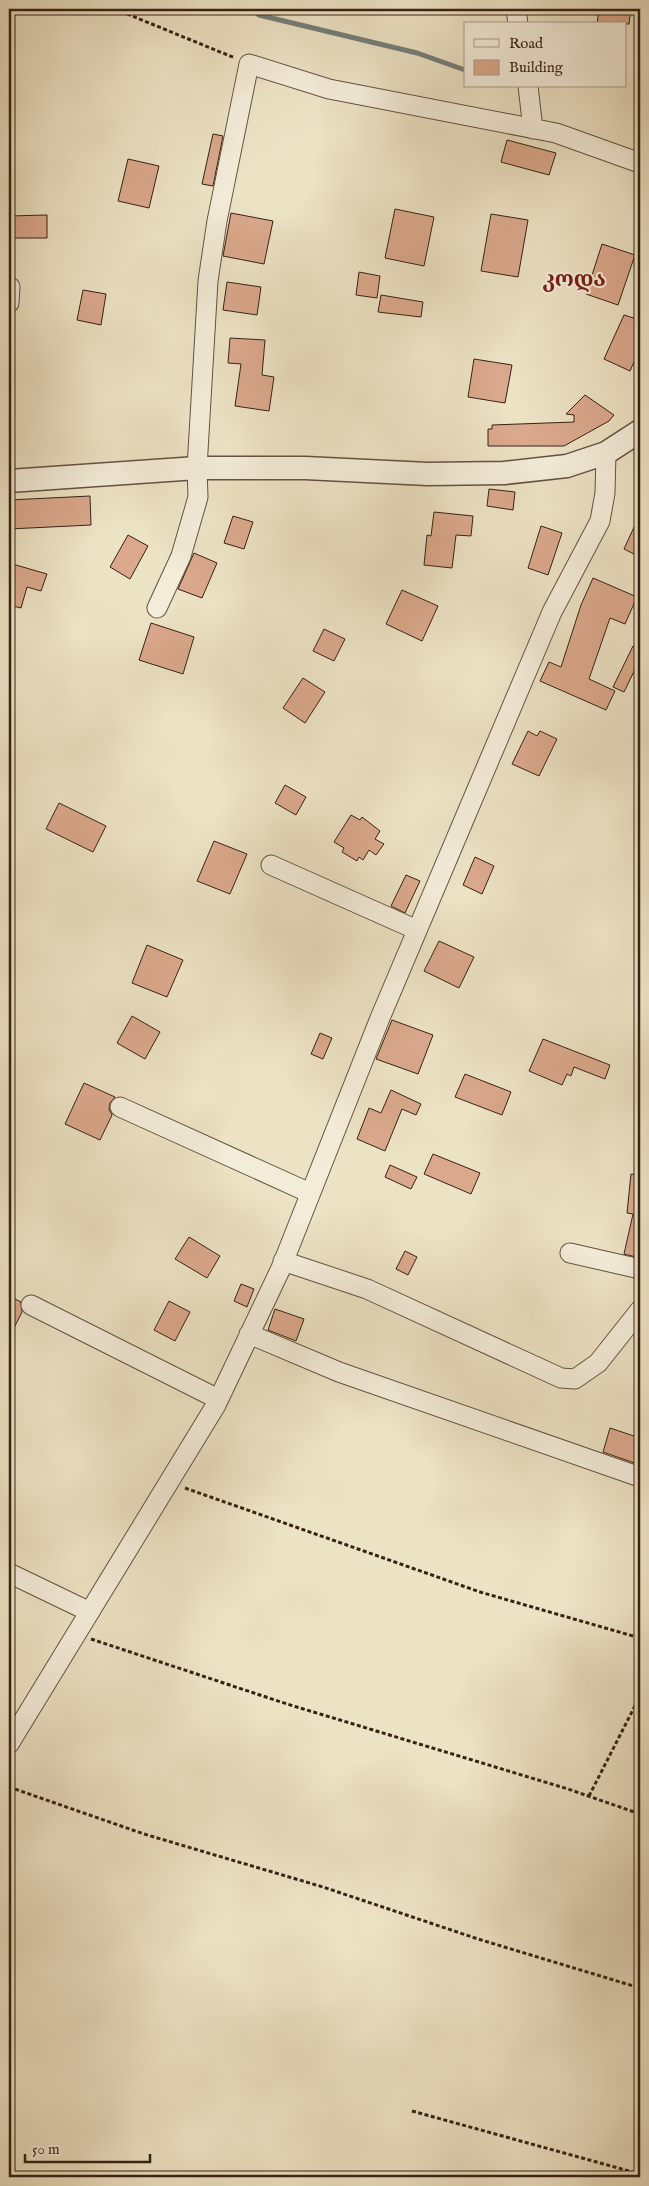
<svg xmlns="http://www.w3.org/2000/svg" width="649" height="2186" viewBox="0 0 649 2186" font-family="'IM FELL English','Noto Serif Georgian',serif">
	<rect width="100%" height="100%" fill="#ece2c4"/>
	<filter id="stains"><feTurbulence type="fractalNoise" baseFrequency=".004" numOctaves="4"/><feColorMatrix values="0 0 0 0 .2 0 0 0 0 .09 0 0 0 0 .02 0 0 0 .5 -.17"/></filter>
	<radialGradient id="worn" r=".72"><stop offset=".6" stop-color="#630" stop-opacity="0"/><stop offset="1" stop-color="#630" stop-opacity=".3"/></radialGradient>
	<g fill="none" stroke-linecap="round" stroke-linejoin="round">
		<!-- stream -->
		<path stroke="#747e7b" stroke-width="5" d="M251,9L259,15L417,53L465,70"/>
	</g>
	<!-- building -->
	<path fill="#daa88c" stroke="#362214" d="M599,9H631L629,24H597Z
		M213,134L223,136L213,186L202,184Z
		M507,140L556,153L549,175L501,162Z
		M128,159L159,166L149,208L118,201Z
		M395,209L434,217L424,266L385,258Z
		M231,213L273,221L264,264L223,256Z
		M491,214L528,220L518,277L481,271Z
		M47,215V238H9V216Z
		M602,244L635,255L618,305L586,294Z
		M359,272L380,276L377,298L356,295Z
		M227,282L261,287L257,315L223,310Z
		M83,290L106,294L101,325L77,320Z
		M381,295L423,302L421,317L378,312Z
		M624,315L640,320V348L630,371L604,359Z
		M230,338L265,340L262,375L274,377L269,411L235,406L241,364L228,363Z
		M474,359L512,365L505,403L468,397Z
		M585,395L614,415L609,421L564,446H488V429H492V425L574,422V415L566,414Z
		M489,489L515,492L513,510L487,506Z
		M90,496L91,525L9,529V500Z
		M434,512L473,516L471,536L456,535L452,568L424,565L427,535L431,536Z
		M640,514V557L624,549Z
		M233,516L253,522L244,549L224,543Z
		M541,526L562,533L548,575L528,568Z
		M128,535L148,546L130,579L110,567Z
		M194,553L217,563L202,598L178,589Z
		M9,563L47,574L41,591L27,587L21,608L9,605Z
		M593,578L637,597L625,624L610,618L589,679L615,691L606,710L540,681L549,662L561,667L581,605Z
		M402,590L438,606L422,641L386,624Z
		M151,623L194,637L183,674L139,660Z
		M324,629L345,639L334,661L313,651Z
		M633,646L640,649V659L624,692L613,687Z
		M303,678L325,692L305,723L283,708Z
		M528,731L537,736L540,731L557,739L539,776L512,764Z
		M285,785L306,797L296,815L275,803Z
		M59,803L106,826L93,852L46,829Z
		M351,815L360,820L362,817L380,831L375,839L384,844L376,855L369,850L363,860L359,857L357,861L342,852L344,848L334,842Z
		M214,841L247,854L230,894L197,881Z
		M475,857L494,866L482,894L463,885Z
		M406,875L420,881L405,913L391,906Z
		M439,941L474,957L459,988L424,971Z
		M147,945L183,960L167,997L132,983Z
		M132,1016L160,1032L145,1059L117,1043Z
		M392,1020L433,1035L418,1074L376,1059Z
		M320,1033L332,1038L323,1059L311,1054Z
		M543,1039L610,1065L605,1079L574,1067L571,1076L567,1074L562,1085L529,1071Z
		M465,1074L511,1092L502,1115L455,1097Z
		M84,1083L115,1097L110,1103L109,1109L112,1115L100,1140L65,1124Z
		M391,1090L421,1104L416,1115L402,1109L385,1151L357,1139L369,1108L381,1113Z
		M433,1154L480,1173L471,1194L424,1174Z
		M390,1165L417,1177L411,1189L385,1177Z
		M631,1174L640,1175V1258L624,1254L633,1214L627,1213Z
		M189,1237L220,1256L207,1278L175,1259Z
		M405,1251L417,1257L408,1275L396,1269Z
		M241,1284L254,1289L247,1307L234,1301Z
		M9,1296L21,1302L22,1312L9,1338Z
		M169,1301L190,1312L175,1341L154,1330Z
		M275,1309L304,1319L296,1341L268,1330Z
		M610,1428L640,1438V1465L603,1452Z"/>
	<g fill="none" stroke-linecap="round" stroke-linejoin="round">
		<!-- minor casing -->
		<g stroke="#645240" stroke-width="21">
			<path id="minor" d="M516,9L518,24
				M528,86L533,129
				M9,303L10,287
				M157,608L181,556L198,497L197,468L208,281L217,221L249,64L329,89L556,133L640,163
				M271,865L417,930
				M120,1107L310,1193
				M570,1253L640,1269
				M283,1261L367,1289L561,1378L575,1379L598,1363L640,1310
				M31,1305L218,1399
				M249,1334L339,1372L640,1477
				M9,1573L90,1612
				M9,1744L216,1405L281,1268L380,1018L552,612L600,521L605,493L606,453"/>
		</g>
		<!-- tertiary casing -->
		<g stroke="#645240" stroke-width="25">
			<path id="tertiary" d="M9,481L197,468H305L428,474L504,473L567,466L606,453L640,431"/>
		</g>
		<!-- path -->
		<path stroke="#362214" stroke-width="3" stroke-dasharray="4 2.5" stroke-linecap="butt" d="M115,9L235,58
			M185,1488L480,1592L640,1638
			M91,1639L287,1704L568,1789L640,1814
			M9,1787L144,1834L323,1887L478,1939L640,1988
			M589,1796L640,1696
			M412,2111L640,2174"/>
		<!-- minor -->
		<use href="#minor" stroke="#f3ecd9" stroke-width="19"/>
		<!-- tertiary -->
		<use href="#tertiary" stroke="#f3ecd9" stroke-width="22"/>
	</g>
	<g text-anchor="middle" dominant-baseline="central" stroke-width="4" stroke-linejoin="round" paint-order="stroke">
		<!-- quarter labels -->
		<g font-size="22" font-weight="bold" fill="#7a1f14" stroke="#f3ecd9">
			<text x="574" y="280">კოდა</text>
		</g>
	</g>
	<!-- margin -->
	<rect width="649" height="2186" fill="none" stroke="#ece2c4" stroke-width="30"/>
	<rect x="10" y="10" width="629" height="2166" fill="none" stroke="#362214" stroke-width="2.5"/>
	<rect x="15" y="15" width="619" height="2156" fill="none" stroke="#362214"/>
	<!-- legend -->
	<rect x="464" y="22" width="162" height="65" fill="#f3ecd9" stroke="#a79b8a"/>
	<rect x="474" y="39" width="25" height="8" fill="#f3ecd9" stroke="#a79b8a"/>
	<text x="509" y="48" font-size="15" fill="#362214">Road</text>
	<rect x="474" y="60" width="25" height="15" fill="#daa88c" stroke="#a79b8a"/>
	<text x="509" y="72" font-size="15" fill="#362214">Building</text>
	<!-- scale -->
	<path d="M25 2154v8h125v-8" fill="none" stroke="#362214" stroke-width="2.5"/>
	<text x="32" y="2154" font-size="15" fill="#362214" stroke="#f3ecd9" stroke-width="4" paint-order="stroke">50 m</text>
	<rect width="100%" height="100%" filter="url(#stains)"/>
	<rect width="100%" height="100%" fill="url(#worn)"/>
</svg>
